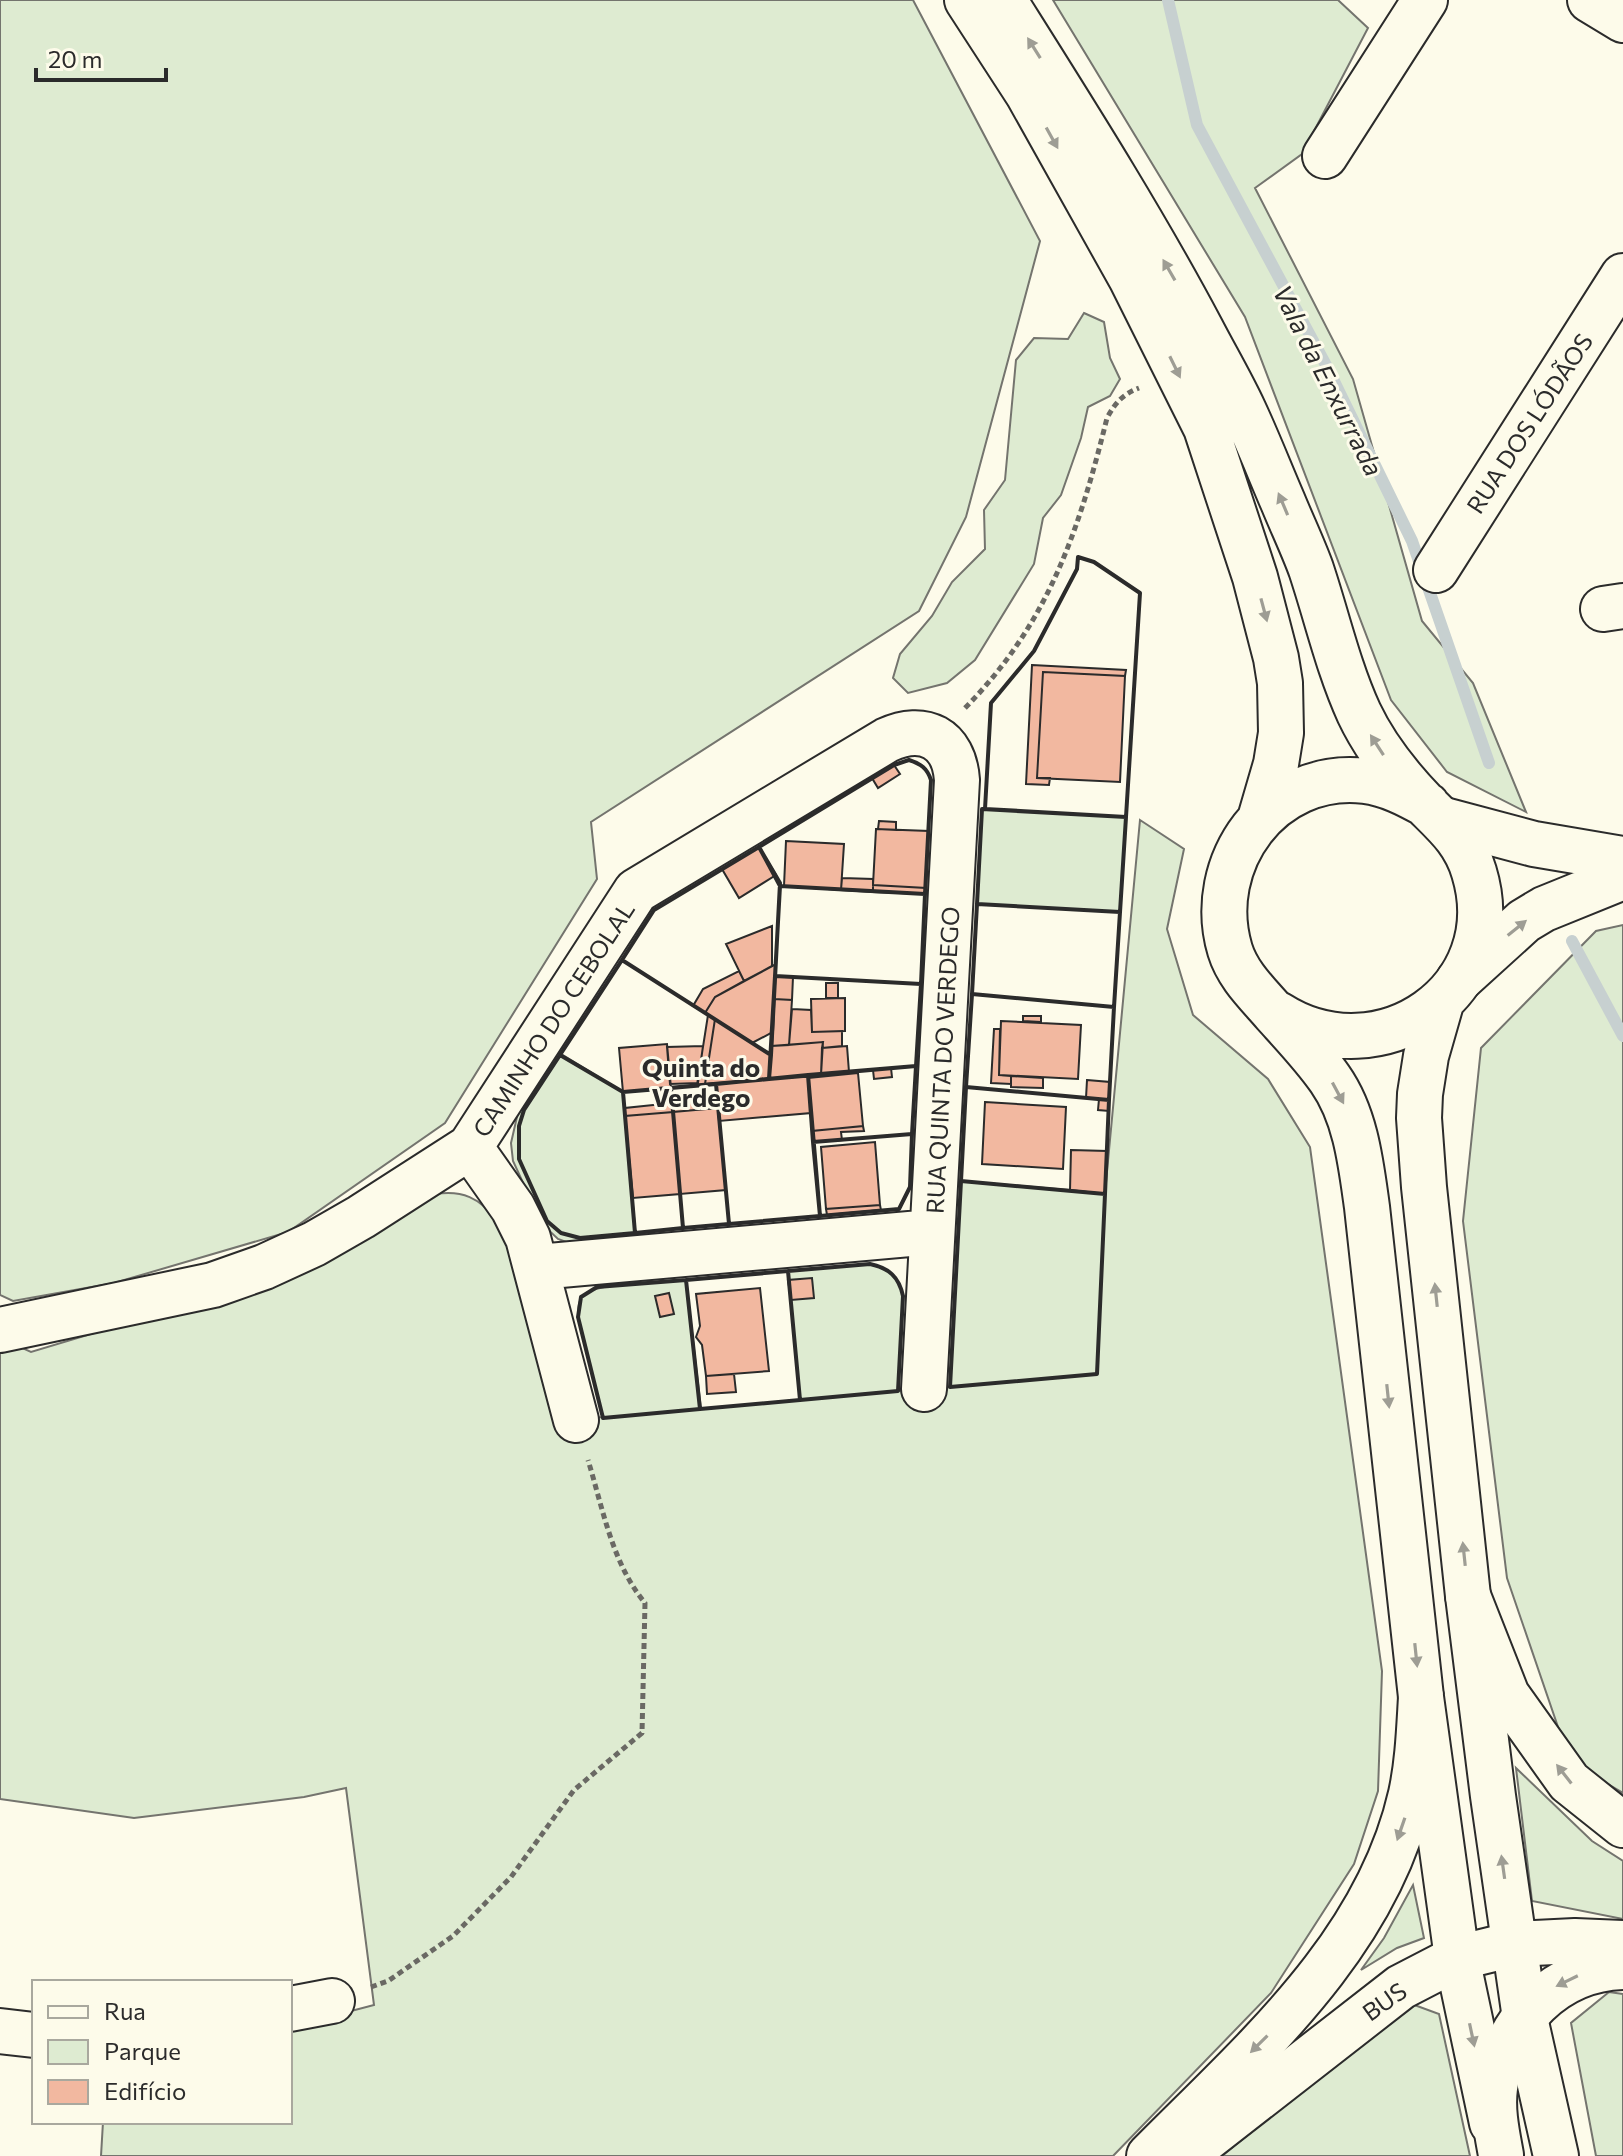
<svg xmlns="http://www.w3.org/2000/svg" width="1623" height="2156" viewBox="0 0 1623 2156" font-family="Commissioner,sans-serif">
	<rect width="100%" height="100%" fill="#fdfbea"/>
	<!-- green -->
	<path fill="#deebd1" stroke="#74746e" stroke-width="2" d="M0,0H913L1040,241L966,517L919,611L591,822L597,879L445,1123L288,1232L114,1283L13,1301L0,1295Z
		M1053,0H1338L1368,28L1302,154L1255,188L1353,379L1422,621L1473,683L1526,812L1447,772L1391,700L1245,317Z
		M1084,313L1104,322L1110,358L1120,379L1110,396L1088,407L1081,438L1061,495L1043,518L1034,564L975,660L947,683L908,693L893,678L900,654L932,616L952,582L985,549L984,510L1005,480L1016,360L1034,338L1068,339Z
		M982,809L1126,817L1120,912L977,904Z
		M1140,820L1184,849L1167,929L1193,1015L1268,1079L1310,1147L1382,1671L1378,1791L1354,1864L1271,1993L1113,2156H101L103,2122H290V2027L374,2005L346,1788L304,1797L134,1818L0,1799V1338L31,1352L164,1312L436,1194C462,1190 480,1198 495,1219L596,1418L603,1417L578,1317C578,1308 578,1300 585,1294C599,1282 665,1282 686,1280L701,1409L800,1400L788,1271L870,1264C889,1268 899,1277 903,1296L898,1391L950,1387L961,1181L1105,1193Z
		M1623,925V1793L1570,1762L1507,1578L1463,1221L1481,1048L1596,931Z
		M558,1052L623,1092L636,1239L569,1243L558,1239L542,1224L513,1161L511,1143L519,1108Z
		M1516,1768L1592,1841L1623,1861V1919L1532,1901Z
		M1413,1885L1424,1938L1397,1948L1361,1970L1384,1938Z
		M1609,1992L1623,1994V2156H1596L1571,2023Z
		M1409,2003L1439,2014L1470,2156H1222Z"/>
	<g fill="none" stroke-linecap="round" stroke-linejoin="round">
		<!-- stream -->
		<path stroke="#c7d0d0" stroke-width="12" d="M1168,0L1197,125L1327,367L1412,541L1489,763
			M1572,941L1623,1036"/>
	</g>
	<!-- building -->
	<path fill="#f2b8a0" stroke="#2b2b2b" stroke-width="2" d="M1032,665L1126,670L1125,676L1043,672L1037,778H1050L1049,785L1026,784Z
		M1043,672L1125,676L1120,782L1037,778Z
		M894,765L900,774L878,788L872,778Z
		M879,821L896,822V830L878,829Z
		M876,829L929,831L926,888L873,885Z
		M786,841L844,844L841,890L784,886Z
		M759,847L776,875L739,898L722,869Z
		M842,878L873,879V892L841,890Z
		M873,885L926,888L925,894L873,892Z
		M772,926V966L744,981L726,944Z
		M776,964L773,1032L752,1043L705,1013L715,997Z
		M739,971L744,981L715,997L705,1013L693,1006L703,989Z
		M775,976L793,977L792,1000L774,999Z
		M826,983H838V998H826Z
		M845,998V1031L812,1032L811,999Z
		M774,999L792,1000L789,1045L772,1046Z
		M792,1009L811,1010L812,1032L842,1031V1046L822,1048L823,1042L789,1045Z
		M708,1015L715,1019L705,1084L697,1085Z
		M1023,1016H1041V1022L1023,1021Z
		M715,1019L771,1055L769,1079L705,1084Z
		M1001,1021L1081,1025L1078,1079L999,1075Z
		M994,1029H1000L999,1075L1011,1076V1084L991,1083Z
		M823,1042L821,1075L769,1079L772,1046Z
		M667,1044L671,1088L623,1092L619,1048Z
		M703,1046L698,1083L670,1084L667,1047Z
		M847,1046L849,1072L821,1075L822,1048Z
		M891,1068L892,1077L874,1079L873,1070Z
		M858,1073L863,1126L812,1131L808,1078Z
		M808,1075L811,1113L719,1121L716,1084Z
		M1011,1076L1043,1078V1088L1011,1087Z
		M1087,1080L1110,1082L1109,1100L1086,1098Z
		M659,1088H671L672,1100L660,1101Z
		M718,1099V1108L673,1112L672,1103Z
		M1099,1099L1109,1100V1111L1098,1110Z
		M985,1102L1066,1107L1063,1169L982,1164Z
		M672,1103L673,1112L625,1116V1108Z
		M718,1108L726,1190L680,1194L673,1112Z
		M673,1112L680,1194L633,1198L625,1116Z
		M863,1126L864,1131L841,1132L842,1140L813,1142L812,1131Z
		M875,1142L880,1205L826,1209L821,1147Z
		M1071,1150L1107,1151L1105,1194L1070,1190Z
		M880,1205L881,1210L827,1215L826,1209Z
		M812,1278L814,1298L791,1300L788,1280Z
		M760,1288L769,1371L706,1376L702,1345L696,1337L700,1326L696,1294Z
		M669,1293L674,1314L660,1317L655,1296Z
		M734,1374L736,1392L707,1394L706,1376Z"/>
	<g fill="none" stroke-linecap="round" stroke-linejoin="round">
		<!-- minor casing -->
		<g stroke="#2b2b2b" stroke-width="48">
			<path id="minor" d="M1590,0L1623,20
				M1325,156L1425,0
				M1436,570L1623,276
				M1603,609L1623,606
				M1444,820L1534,844L1623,859
				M1459,980L1524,921L1544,909L1623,877
				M470,1147L513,1208L528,1238L576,1420
				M538,1267L932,1232
				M0,1330L213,1285L264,1267L314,1244L361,1217L470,1147L636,891L887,740C924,723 954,738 957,780L924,1389
				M290,2009L332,2001
				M0,2031L34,2035
				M1184,2156L1401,1987L1457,1958L1514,1944L1575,1941L1623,1943"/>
		</g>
		<!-- major casing -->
		<g stroke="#2b2b2b" stroke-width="48">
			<path id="major" d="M967,0L1028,94L1131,278L1206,428L1255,577L1276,658L1280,683L1281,733L1276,764L1260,819
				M1004,0C1072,108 1141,216 1201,329C1215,356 1231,383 1244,411C1258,441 1270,472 1283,502C1292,524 1303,547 1311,569C1327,617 1338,667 1359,713C1375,747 1399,777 1425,804C1446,825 1465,841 1474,872C1510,990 1380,1079 1278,1014
				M1427,805C1407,794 1388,784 1365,781C1271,770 1204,863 1230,950C1238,976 1258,994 1275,1014C1294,1035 1314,1056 1330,1079C1356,1116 1361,1164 1367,1207L1421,1697L1457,1958L1492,2123
				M1442,1000L1426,1056L1420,1094L1419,1118L1424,1187L1468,1596L1493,1796L1525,2018L1556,2156"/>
		</g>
		<!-- highway casing -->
		<g stroke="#2b2b2b" stroke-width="48">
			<path id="highway" d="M1468,1596L1507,1695L1569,1782L1623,1825
				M1501,2155C1497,2133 1492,2110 1495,2088C1504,2021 1556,1969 1623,1967
				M1149,2156C1253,2051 1377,1945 1411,1794C1418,1762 1419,1730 1421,1697"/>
		</g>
		<!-- path -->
		<path stroke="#6a6964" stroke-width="5" stroke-dasharray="6 4" stroke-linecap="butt" d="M965,708C1048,624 1079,531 1107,418C1115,403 1123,394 1139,388
			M371,1987L388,1981L453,1936L511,1877L574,1790L642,1733L645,1603C612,1563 603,1509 588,1460"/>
		<!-- minor -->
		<use href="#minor" stroke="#fdfbea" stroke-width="44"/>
		<!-- major -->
		<use href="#major" stroke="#fdfbea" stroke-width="44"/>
		<!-- highway -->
		<use href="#highway" stroke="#fdfbea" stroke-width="44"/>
		<!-- wall -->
		<path stroke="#2b2b2b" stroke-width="4" d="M1078,557L1094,562L1140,593L1126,817L985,809L991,703L1034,651L1077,569Z
			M909,760C921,764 927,768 931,780L925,894L780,886L759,847L894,765Z
			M982,809L1126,817L1120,912L977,904Z
			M759,847L780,883L771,1055L622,960L654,910Z
			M780,886L925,894L921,984L775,976Z
			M977,904L1120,912L1114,1007L972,994Z
			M622,960L771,1055L769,1079L623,1092L560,1055Z
			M775,976L921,984L916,1066L769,1079Z
			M972,994L1114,1007L1109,1100L966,1087Z
			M560,1055L623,1092L635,1233L580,1238L561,1233L547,1221L519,1159V1126L524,1110Z
			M916,1066L912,1134L813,1142L808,1075Z
			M808,1075L820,1216L729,1224L716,1084Z
			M716,1084L729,1224L683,1228L671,1088Z
			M966,1087L1109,1100L1105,1194L961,1181Z
			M671,1088L683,1228L635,1233L623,1092Z
			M912,1134L910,1187L899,1209L820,1216L813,1142Z
			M961,1181L1105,1194L1097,1374L950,1387Z
			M870,1264C889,1268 899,1277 903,1296L898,1391L800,1400L788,1271Z
			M788,1271L800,1400L700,1409L686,1280Z
			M686,1280L700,1409L603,1418L578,1317L581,1297L597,1287Z"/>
	</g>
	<!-- one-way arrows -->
	<defs><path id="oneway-solid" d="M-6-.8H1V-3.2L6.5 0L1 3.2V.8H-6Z" transform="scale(2)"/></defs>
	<g fill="#9e9d94">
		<use href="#oneway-solid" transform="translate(1034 48) rotate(-122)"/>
		<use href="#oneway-solid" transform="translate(1052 138) rotate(61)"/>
		<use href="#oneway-solid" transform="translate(1169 270) rotate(-120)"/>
		<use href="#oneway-solid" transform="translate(1175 367) rotate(64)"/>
		<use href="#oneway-solid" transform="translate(1283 504) rotate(-113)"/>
		<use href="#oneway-solid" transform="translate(1264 610) rotate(75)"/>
		<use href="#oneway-solid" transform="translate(1377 745) rotate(-123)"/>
		<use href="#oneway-solid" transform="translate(1517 928) rotate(-39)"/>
		<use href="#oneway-solid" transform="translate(1338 1093) rotate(62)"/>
		<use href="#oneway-solid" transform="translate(1436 1295) rotate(-96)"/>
		<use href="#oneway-solid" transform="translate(1388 1396) rotate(84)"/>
		<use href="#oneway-solid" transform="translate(1464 1554) rotate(-96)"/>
		<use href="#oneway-solid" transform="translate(1416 1655) rotate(84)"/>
		<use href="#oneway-solid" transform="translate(1564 1774) rotate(-128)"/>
		<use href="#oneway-solid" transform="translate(1401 1829) rotate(109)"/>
		<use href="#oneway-solid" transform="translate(1503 1867) rotate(-98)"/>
		<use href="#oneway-solid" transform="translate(1567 1981) rotate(154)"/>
		<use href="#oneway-solid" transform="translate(1472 2035) rotate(78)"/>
		<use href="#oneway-solid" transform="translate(1259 2044) rotate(135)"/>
	</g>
	<g text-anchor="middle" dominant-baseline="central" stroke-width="6" stroke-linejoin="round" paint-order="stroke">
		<!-- street labels -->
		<g font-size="24" fill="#2b2b2b" stroke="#fdfbea">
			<text transform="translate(1529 423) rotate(-57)">RUA DOS LÓDÃOS</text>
			<text transform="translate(553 1019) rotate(-57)">CAMINHO DO CEBOLAL</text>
			<text transform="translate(942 1060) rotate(-87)">RUA QUINTA DO VERDEGO</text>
			<text transform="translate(1384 2001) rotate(-35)">BUS</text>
		</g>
		<!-- water labels -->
		<g font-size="26" font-style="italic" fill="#2b2b2b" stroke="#fdfbea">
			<text transform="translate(1329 380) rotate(63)">Vala da Enxurrada</text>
		</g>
		<!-- neighbourhood labels -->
		<g font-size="26" font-weight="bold" fill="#2b2b2b" stroke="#fdfbea">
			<text x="701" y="1066">Quinta do<tspan x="701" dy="30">Verdego</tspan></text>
		</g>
	</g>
	<!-- legend -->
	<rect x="32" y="1980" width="260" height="144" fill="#fdfbea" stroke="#a9a89e" stroke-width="2"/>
	<rect x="48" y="2006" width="40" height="12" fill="#fdfbea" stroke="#a9a89e" stroke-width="2"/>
	<text x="104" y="2020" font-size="24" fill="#2b2b2b">Rua</text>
	<rect x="48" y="2040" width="40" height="24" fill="#deebd1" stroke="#a9a89e" stroke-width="2"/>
	<text x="104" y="2060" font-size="24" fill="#2b2b2b">Parque</text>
	<rect x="48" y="2080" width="40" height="24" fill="#f2b8a0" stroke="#a9a89e" stroke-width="2"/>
	<text x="104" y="2100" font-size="24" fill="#2b2b2b">Edifício</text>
	<!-- scale -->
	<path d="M36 68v12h130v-12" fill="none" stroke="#2b2b2b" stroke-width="4"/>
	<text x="48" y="68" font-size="24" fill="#2b2b2b" stroke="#fdfbea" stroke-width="6" paint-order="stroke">20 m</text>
</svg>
